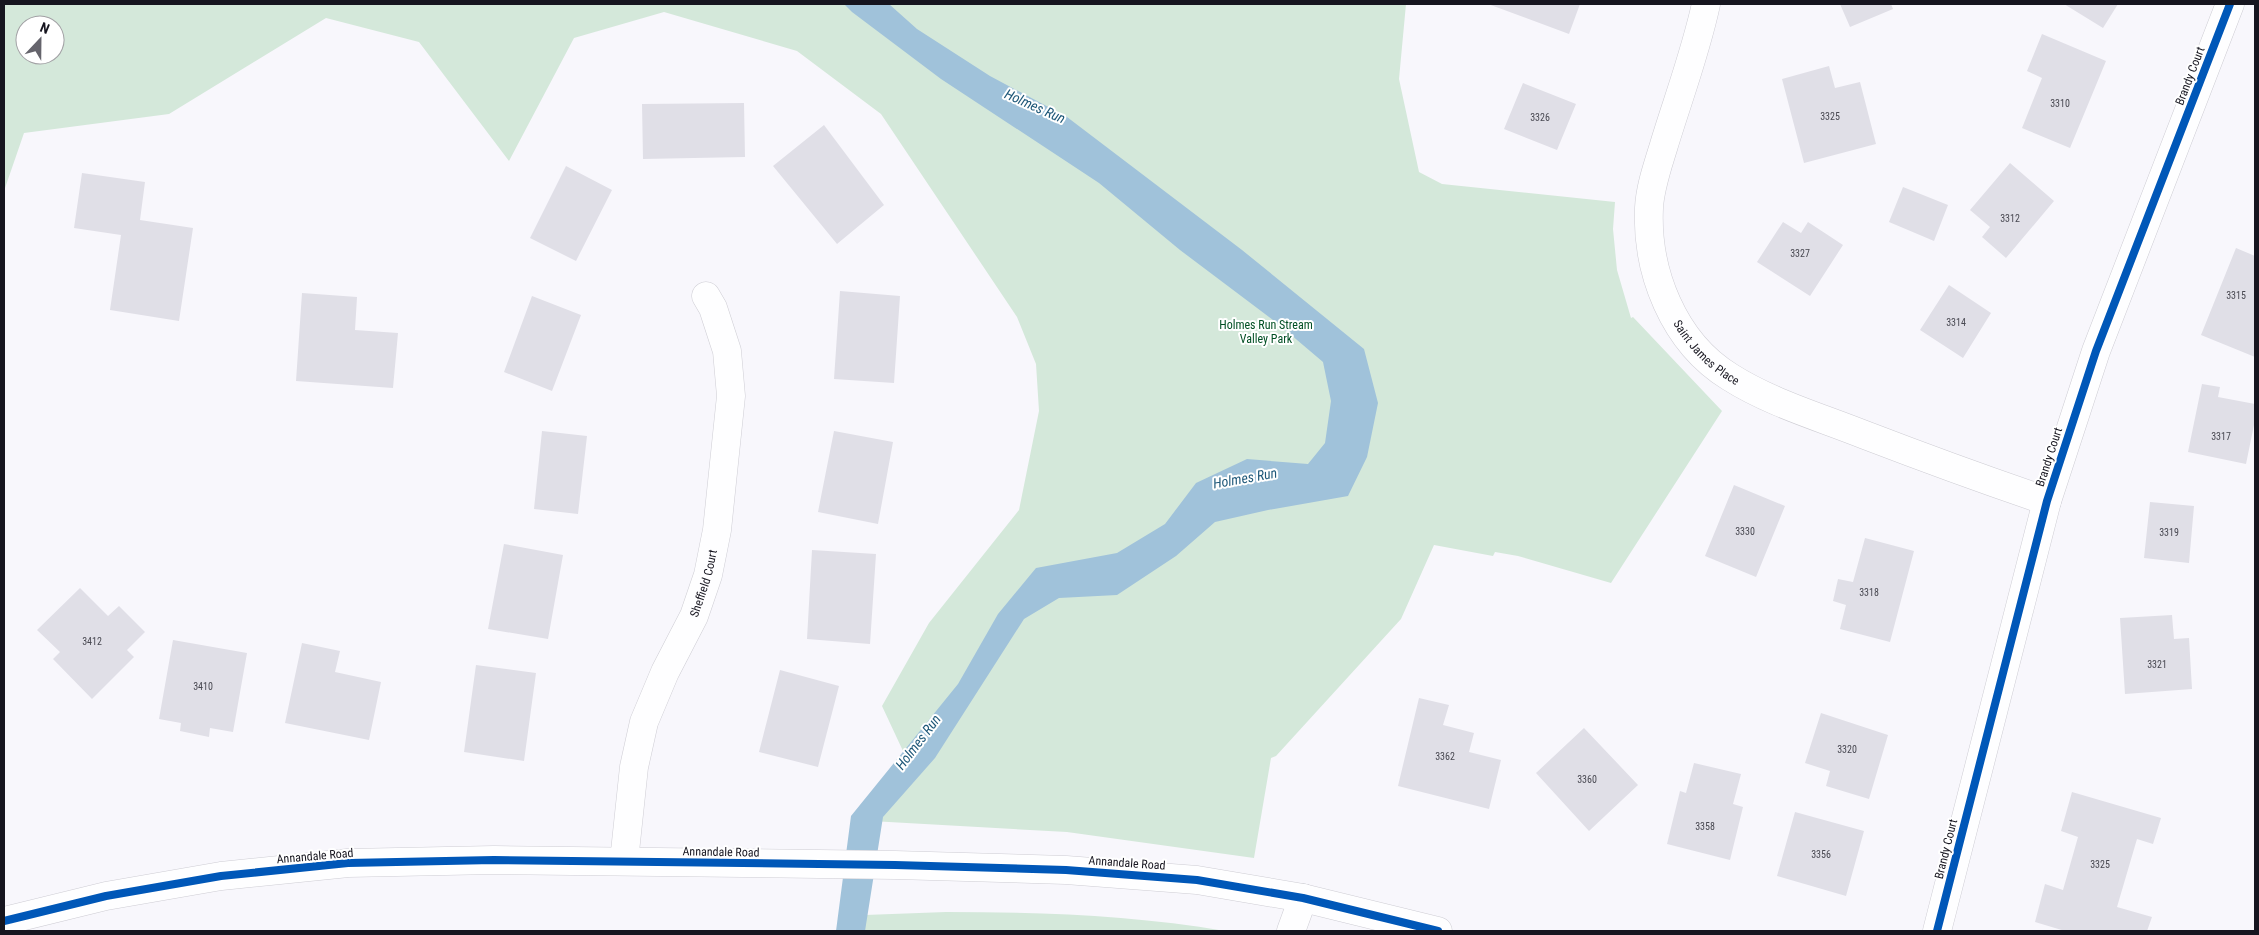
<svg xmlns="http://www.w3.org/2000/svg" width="2259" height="935" viewBox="0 0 2259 935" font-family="'Roboto Condensed',sans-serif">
	<rect width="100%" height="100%" fill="#f8f7fc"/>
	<!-- green -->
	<path fill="#d4e8da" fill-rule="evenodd" d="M4,4H1406L1399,79L1419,172L1442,184L1615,202L1613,229L1617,270L1631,318L1633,317L1722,411L1611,583L1518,556L1495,552L1493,556L1434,545L1401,619L1276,756L1271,758L1254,858L1067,832L871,821L918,755L903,751L882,706L929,623L1019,510L1039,411L1036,364L1017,317L881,114L797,51L664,12L574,38L509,161L419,42L326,18L169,114L24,133L4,191ZM25,25H55V55H25Z
		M946,912C1039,912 1133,915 1225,931H857L865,915Z"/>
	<!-- water -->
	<path fill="#a0c2da" d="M844,4H889L917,29L990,76L1067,117L1242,250L1364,349L1378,403L1367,457L1348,496L1268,510L1215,522L1176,556L1117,595L1059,598L1024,619L935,758L883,817L865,931H836L851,816L958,684L998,614L1036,568L1117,553L1165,524L1196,483L1247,459L1308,464L1325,443L1331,401L1323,362L1277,323L1180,250L1099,183L941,79L852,12Z"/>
	<!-- building -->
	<path fill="#e0dfe7" d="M1488,4H1580L1569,34Z
		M1840,4H1891L1893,9L1850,27Z
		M2064,4H2118L2103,28Z
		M2042,34L2106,61L2070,148L2022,128L2042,78L2027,71Z
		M1829,66L1835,88L1860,82L1876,144L1804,163L1782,79Z
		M1523,83L1576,104L1557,150L1504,129Z
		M744,103L745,157L643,159L642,104Z
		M824,125L884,205L837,244L773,166Z
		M2010,163L2054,201L2006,258L1982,237L1990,227L1970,210Z
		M566,166L612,190L576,261L530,238Z
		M82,173L145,182L140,220L193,228L179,321L110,310L121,235L74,228Z
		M1903,187L1948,205L1934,241L1889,222Z
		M1783,222L1801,233L1808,222L1843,245L1810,296L1757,262Z
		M2236,248L2255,256V357L2201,335Z
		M1949,285L1991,313L1963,358L1920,330Z
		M840,291L900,296L894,383L834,379Z
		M302,293L357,297L355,330L398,333L393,388L296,381Z
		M532,296L581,315L552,391L504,372Z
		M2202,384L2220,387L2218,397L2255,404V420L2246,464L2188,452Z
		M542,431L587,436L578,514L534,509Z
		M834,431L893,442L878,524L818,512Z
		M1734,485L1785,506L1756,577L1705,556Z
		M2150,502L2194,506L2189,563L2144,558Z
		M1865,538L1914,551L1890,642L1840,629L1846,605L1833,601L1838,579L1853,582Z
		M504,544L563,555L548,639L488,629Z
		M812,550L876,554L870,644L807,639Z
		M80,588L108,616L119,606L145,632L127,650L134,657L92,699L53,659L60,652L37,630Z
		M2172,615L2174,639L2189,638L2192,689L2125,694L2120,618Z
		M173,640L247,653L233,732L210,728L209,737L180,731L181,723L159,719Z
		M302,643L340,651L335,672L381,682L369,740L285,723Z
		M476,665L536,673L524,761L464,752Z
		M780,670L839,686L818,767L759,752Z
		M1419,698L1449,705L1443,725L1474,733L1469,752L1501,760L1489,809L1398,786Z
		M1821,713L1888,735L1869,799L1826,786L1830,771L1805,763Z
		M1584,728L1638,785L1589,831L1536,773Z
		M1694,763L1741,774L1733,804L1743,807L1730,860L1667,844L1680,791L1686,793Z
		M2072,792L2161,818L2153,844L2137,839L2117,907L2152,917L2147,931H2065L2035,922L2045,884L2063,890L2078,837L2061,831Z
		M1795,812L1864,831L1846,896L1777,876Z"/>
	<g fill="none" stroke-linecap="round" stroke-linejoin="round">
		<!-- minor casing -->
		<g stroke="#cecdd4" stroke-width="29">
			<g id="minor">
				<path id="s1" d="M1706,4C1696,51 1678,99 1664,145C1658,165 1650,187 1649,208C1646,271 1673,342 1730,377C1771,403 1820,417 1865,435C1925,458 1985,480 2047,501"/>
				<path id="s2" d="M624,861L634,767L644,722L665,672L694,616L708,575L717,530L731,396L727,351L713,308L706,296"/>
				<path d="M1291,931L1303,898"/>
				<path d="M1937,931L2047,501L2096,351L2230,4"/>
			</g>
		</g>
		<!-- secondary casing -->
		<g stroke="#cecdd4" stroke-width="29">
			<path id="secondary" d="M4,921L106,896L221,876L348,863L494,860L895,865L1066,870L1197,880L1303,898L1438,931"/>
		</g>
		<!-- minor -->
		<use href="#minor" stroke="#fefeff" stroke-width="28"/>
		<!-- secondary -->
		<use href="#secondary" stroke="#fefeff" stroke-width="28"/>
		<!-- cycleway casing -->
		<g stroke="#fff" stroke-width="11">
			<path id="cycleway" d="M4,921L106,896L221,876L348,863L494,860L895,865L1066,870L1197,880L1303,898L1438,931
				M1937,931L2047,501L2096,351L2230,4"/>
		</g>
		<!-- cycleway -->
		<use href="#cycleway" stroke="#0057b8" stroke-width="8"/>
	</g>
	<g text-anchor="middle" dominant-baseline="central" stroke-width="4" stroke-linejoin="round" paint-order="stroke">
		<!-- number labels -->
		<g font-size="10" fill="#484851">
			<text x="2060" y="103">3310</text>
			<text x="1830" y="116">3325</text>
			<text x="1540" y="117">3326</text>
			<text x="2010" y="218">3312</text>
			<text x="1800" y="253">3327</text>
			<text x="2236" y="295">3315</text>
			<text x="1956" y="322">3314</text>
			<text x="2221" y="436">3317</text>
			<text x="1745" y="531">3330</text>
			<text x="2169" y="532">3319</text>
			<text x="1869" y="592">3318</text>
			<text x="92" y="641">3412</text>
			<text x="2157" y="664">3321</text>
			<text x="203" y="686">3410</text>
			<text x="1847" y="749">3320</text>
			<text x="1445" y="756">3362</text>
			<text x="1587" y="779">3360</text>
			<text x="1705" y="826">3358</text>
			<text x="1821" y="854">3356</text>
			<text x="2100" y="864">3325</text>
		</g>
		<!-- street labels -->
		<g font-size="12" fill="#16151f" stroke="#fff">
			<text transform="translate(2190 76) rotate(-69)">Brandy Court</text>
			<text stroke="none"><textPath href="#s1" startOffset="374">Saint James Place</textPath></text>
			<text transform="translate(2049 457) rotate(-72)">Brandy Court</text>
			<text stroke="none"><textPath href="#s2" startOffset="292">Sheffield Court</textPath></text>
			<text transform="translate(1946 849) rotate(-76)">Brandy Court</text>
			<text transform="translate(721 852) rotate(1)">Annandale Road</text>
			<text transform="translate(315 856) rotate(-5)">Annandale Road</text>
			<text transform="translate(1127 863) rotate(4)">Annandale Road</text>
		</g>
		<!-- park labels -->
		<g font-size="12" fill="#004f23" stroke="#fff">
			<text x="1266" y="325">Holmes Run Stream<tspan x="1266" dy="14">Valley Park</tspan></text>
		</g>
		<!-- water labels -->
		<g font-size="14" font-style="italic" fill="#1d5778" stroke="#fff">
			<text transform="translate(1035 106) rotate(24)">Holmes Run</text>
			<text transform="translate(1245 478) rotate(-10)">Holmes Run</text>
			<text transform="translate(918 742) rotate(-53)">Holmes Run</text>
		</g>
	</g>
	<!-- border -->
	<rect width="2259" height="935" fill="none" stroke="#16151f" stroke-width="10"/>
	<!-- north arrow -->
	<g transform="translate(40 40) rotate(22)"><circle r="24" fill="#ffffff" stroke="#a2a1a5"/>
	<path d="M0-4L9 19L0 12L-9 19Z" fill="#65646c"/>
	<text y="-8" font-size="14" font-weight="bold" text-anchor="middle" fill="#16151f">N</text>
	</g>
</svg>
